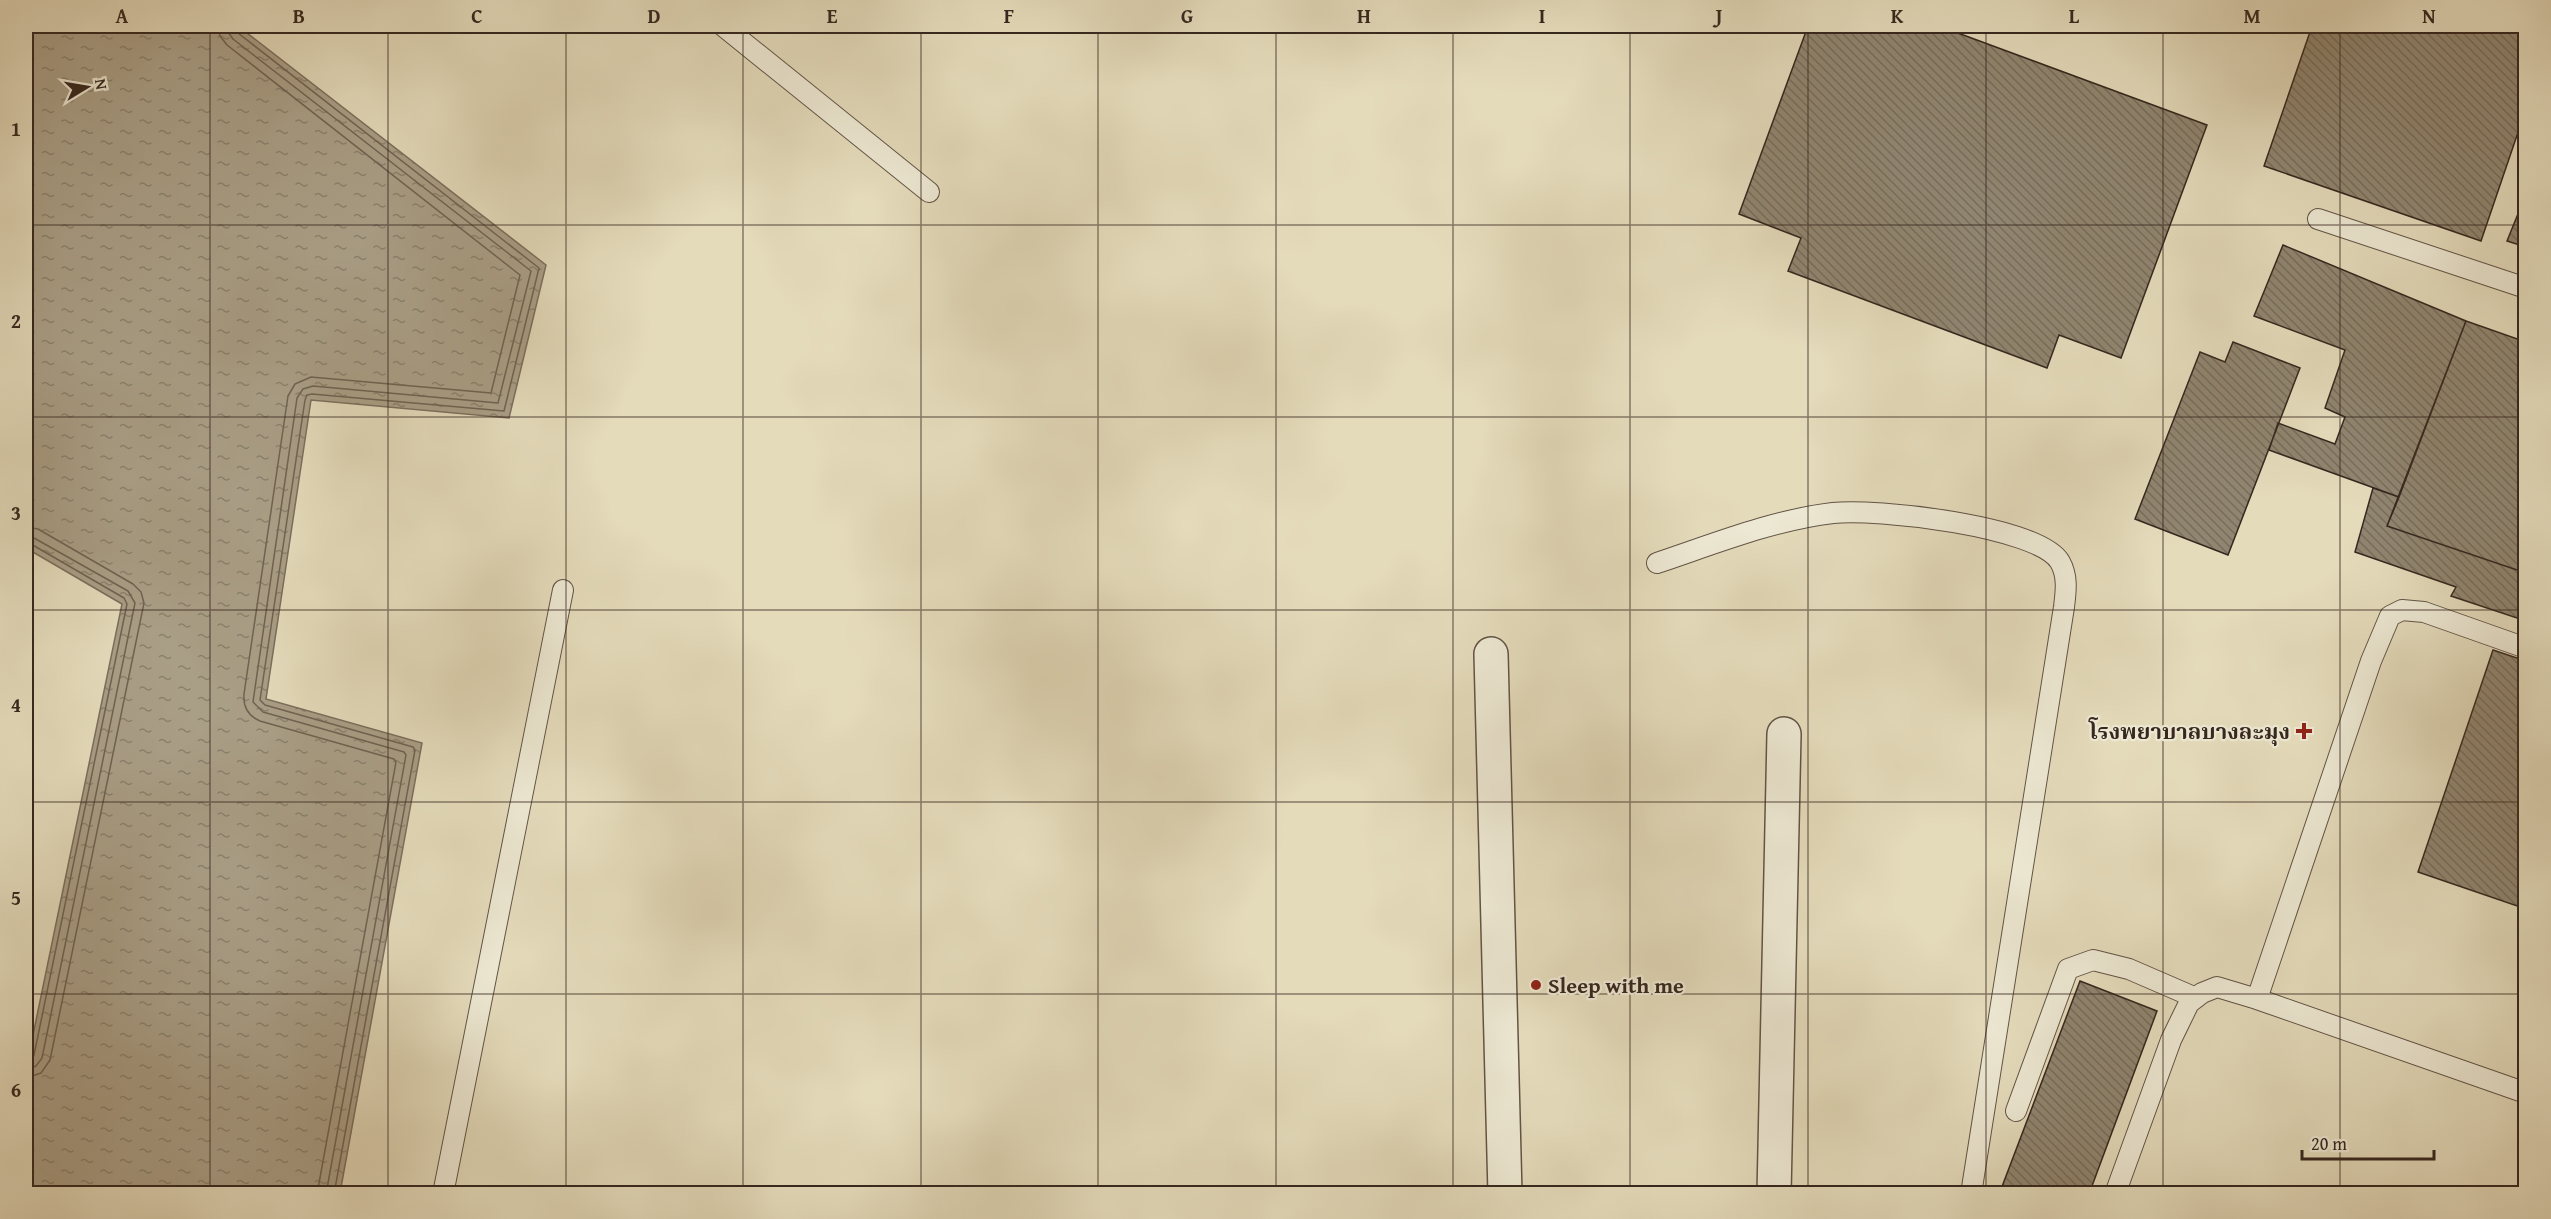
<svg xmlns="http://www.w3.org/2000/svg" width="2551" height="1219" viewBox="0 0 2551 1219" font-family="'Gentium Book Plus','Noto Serif Thai',serif">
	<defs>
		<pattern id="water-ripples" width="26" height="14" patternUnits="userSpaceOnUse" patternTransform="scale(1.5)"><rect width="26" height="14" fill="#a99e86"/><path d="M2 4q2-2 4 0t4 0M15 11q2-2 4 0t4 0" fill="none" stroke="#8a816d"/></pattern>
		<pattern id="building-back-hatch" width="6" height="6" patternUnits="userSpaceOnUse" patternTransform="scale(1.5)"><rect width="6" height="6" fill="#908570"/><path d="M-1 5l2 2M0 0l6 6M5-1l2 2" fill="none" stroke="#766d5b"/></pattern>
	</defs>
	<rect width="100%" height="100%" fill="#e4dbbb"/>
	<filter id="stains"><feTurbulence type="fractalNoise" baseFrequency=".00333" numOctaves="4"/><feColorMatrix values="0 0 0 0 .2 0 0 0 0 .09 0 0 0 0 .02 0 0 0 .5 -.17"/></filter>
	<radialGradient id="worn" r=".72"><stop offset=".6" stop-color="#630" stop-opacity="0"/><stop offset="1" stop-color="#630" stop-opacity=".3"/></radialGradient>
	<!-- water -->
	<path fill="url(#water-ripples)" stroke="#7b6e5d" stroke-width="1.5" d="M26,26H238L546,265L509,418L311,400L266,699L422,743L340,1193H26V1069L122,604L26,548Z"/>
	<g fill="none" stroke-linecap="round" stroke-linejoin="round">
		<!-- shore -->
		<path stroke="#706252" stroke-width="1.5" d="M218,26L220,36L227,45L520,275L491,393L311,377L295,384L288,396L244,694C243,707 248,716 260,721L394,759L396,762L317,1194
			M227,26L228,32L233,39L531,271L498,403L313,386L303,389L297,398L253,702L263,712L404,752L406,755L326,1194
			M235,26L238,33L539,268L504,411L312,394L307,395L305,400L260,700L265,705L413,747L415,750L334,1194
			M26,527L38,529L133,584L141,592L144,603L50,1060L41,1073L26,1078
			M26,536L34,538L128,591L135,603L42,1058L36,1066L26,1069
			M26,543L31,544L124,598L127,604L34,1055L31,1060L26,1061"/>
	</g>
	<!-- building -->
	<path fill="url(#building-back-hatch)" stroke="#36271f" stroke-width="1.5" d="M1808,26H1939L2207,125L2121,358L2059,335L2047,368L1788,271L1801,238L1739,214Z
		M2312,26H2526V109L2481,241L2264,166Z
		M2526,194V247L2507,241Z
		M2283,245L2466,321L2399,497L2269,450L2278,423L2335,444L2345,417L2325,408L2345,350L2254,316Z
		M2466,321L2526,342V573L2387,526Z
		M2233,342L2300,368L2228,555L2135,519L2200,352L2225,362Z
		M2373,488L2399,497L2387,526L2526,573V621L2451,596L2456,587L2355,552Z
		M2493,650L2526,661V909L2418,872Z
		M2080,981L2157,1011L2089,1194H2004L2000,1192Z"/>
	<g fill="none" stroke-linecap="round" stroke-linejoin="round">
		<!-- lane casing -->
		<g stroke="#625446" stroke-width="22">
			<path id="lane" d="M723,26L929,192
				M2318,219L2526,288
				M1657,563C1714,544 1773,520 1833,513C1874,508 2039,526 2060,562C2068,576 2066,591 2064,607L1971,1194
				M2257,999L2526,1093
				M2016,1111L2068,969L2093,960L2129,969L2196,998
				M443,1194L563,590
				M2115,1194L2171,1040L2189,1003L2202,993L2217,987L2257,999L2371,661L2390,616L2402,610L2424,612L2526,648"/>
		</g>
		<!-- street casing -->
		<g stroke="#625446" stroke-width="36">
			<path id="street" d="M1491,654L1505,1194
				M1774,1194L1784,734"/>
		</g>
		<!-- lane -->
		<use href="#lane" stroke="#ede8d3" stroke-width="20"/>
		<!-- street -->
		<use href="#street" stroke="#ede8d3" stroke-width="33"/>
	</g>
	<!-- grid -->
	<path fill="none" stroke="#36271f" stroke-width="1.5" stroke-opacity="0.55" d="M210,26V1194M388,26V1194M566,26V1194M743,26V1194M921,26V1194M1098,26V1194M1276,26V1194M1453,26V1194M1630,26V1194M1808,26V1194M1986,26V1194M2163,26V1194M2340,26V1194M26,225H2526M26,417H2526M26,610H2526M26,802H2526M26,994H2526"/>
	<!-- markers -->
	<g fill="#8f2418" stroke="#ede8d3" stroke-width="2">
		<path d="M2301 722h6v6h6v6h-6v6h-6v-6h-6v-6h6z"/>
		<circle cx="1536" cy="985" r="6"/>
	</g>
	<g text-anchor="middle" dominant-baseline="central" stroke-width="4.5" stroke-linejoin="round" paint-order="stroke">
		<!-- poi labels -->
		<g font-size="22" font-weight="bold" fill="#36271f" stroke="#ede8d3" text-anchor="end">
			<text x="2290" y="731">โรงพยาบาลบางละมุง</text>
			<text x="1548" y="985" text-anchor="start">Sleep with me</text>
		</g>
	</g>
	<!-- margin -->
	<rect width="2551" height="1219" fill="none" stroke="#e4dbbb" stroke-width="66"/>
	<!-- north arrow -->
	<g transform="translate(87 87) rotate(79)" stroke="#ede8d3" stroke-width="4.5" paint-order="stroke">
	<path d="M0-4.5L10 22L0 15L-10 22Z" fill="#36271f"/>
	<text y="-9" font-size="16" font-weight="bold" text-anchor="middle" fill="#36271f">N</text>
	</g>
	<!-- scale -->
	<path d="M2302 1150v9h132v-9" fill="none" stroke="#36271f" stroke-width="3"/>
	<text x="2311" y="1150" font-size="18" fill="#36271f" stroke="#ede8d3" stroke-width="4.5" paint-order="stroke">20 m</text>
	<rect x="33" y="33" width="2485" height="1153" fill="none" stroke="#36271f" stroke-width="2"/>
	<g font-size="20" text-anchor="middle" font-weight="bold" fill="#36271f">
		<text x="122" y="23">A</text>
		<text x="299" y="23">B</text>
		<text x="477" y="23">C</text>
		<text x="654" y="23">D</text>
		<text x="832" y="23">E</text>
		<text x="1009" y="23">F</text>
		<text x="1187" y="23">G</text>
		<text x="1364" y="23">H</text>
		<text x="1542" y="23">I</text>
		<text x="1719" y="23">J</text>
		<text x="1897" y="23">K</text>
		<text x="2074" y="23">L</text>
		<text x="2252" y="23">M</text>
		<text x="2429" y="23">N</text>
		<text x="16" y="136">1</text>
		<text x="16" y="328">2</text>
		<text x="16" y="520">3</text>
		<text x="16" y="712">4</text>
		<text x="16" y="905">5</text>
		<text x="16" y="1097">6</text>
	</g>
	<rect width="100%" height="100%" filter="url(#stains)"/>
	<rect width="100%" height="100%" fill="url(#worn)"/>
</svg>
